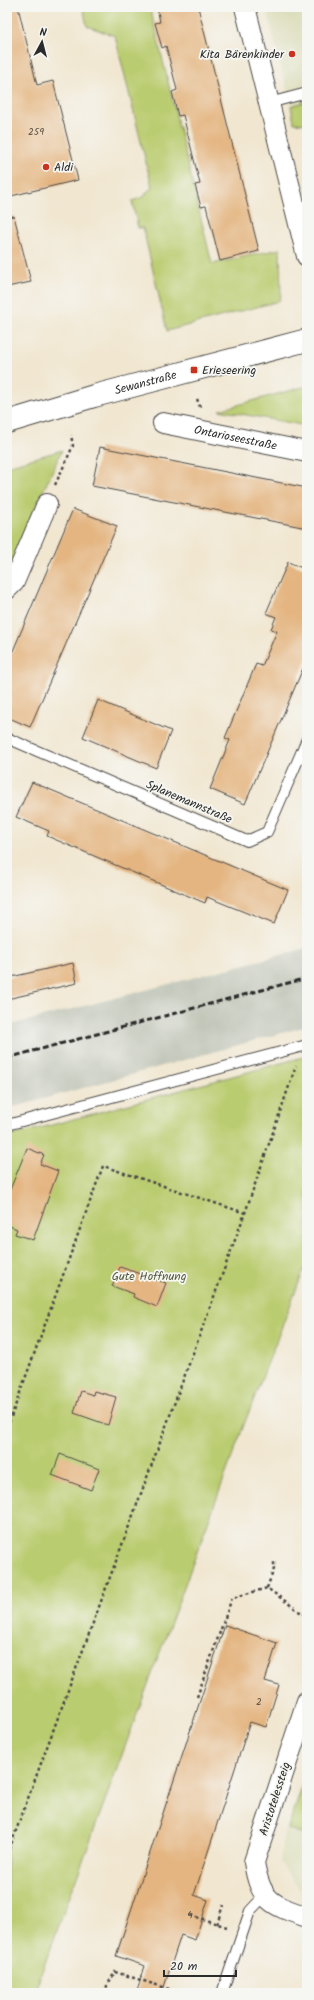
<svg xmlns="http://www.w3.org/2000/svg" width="314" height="2000" viewBox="0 0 314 2000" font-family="Kalam,sans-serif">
	<rect width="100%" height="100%" fill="#f6f6f2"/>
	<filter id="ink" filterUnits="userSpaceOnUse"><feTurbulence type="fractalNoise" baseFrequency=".025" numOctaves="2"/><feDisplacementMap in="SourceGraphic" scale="8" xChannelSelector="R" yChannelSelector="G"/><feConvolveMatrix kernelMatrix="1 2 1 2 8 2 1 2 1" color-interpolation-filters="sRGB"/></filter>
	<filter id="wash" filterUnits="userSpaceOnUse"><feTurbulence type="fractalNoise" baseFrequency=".012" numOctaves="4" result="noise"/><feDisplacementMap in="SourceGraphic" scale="16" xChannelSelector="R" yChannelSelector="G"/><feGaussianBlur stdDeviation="0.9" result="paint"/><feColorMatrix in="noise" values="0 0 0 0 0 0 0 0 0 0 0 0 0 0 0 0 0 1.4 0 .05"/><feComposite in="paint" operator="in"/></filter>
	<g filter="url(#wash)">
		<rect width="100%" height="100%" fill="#f1e7d1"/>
		<!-- built -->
		<path fill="#dddebc" d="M266,7H307V101L291,106Z
			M307,1765V1895L302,1893L280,1862L282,1842Z"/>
		<!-- industrial -->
		<path fill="#c2c6b9" d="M307,948V1026L7,1109V1026Z"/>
		<!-- green -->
		<path fill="#bacc6f" stroke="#727c4d" d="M83,7H150L212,264L280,249L281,295L279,301L167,331L143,228H138L132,201L143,197L152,187L115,36L87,26Z
			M307,101V124L294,123L291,106Z
			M307,386V426L219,410Z
			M62,450L7,570V466Z
			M307,1056V1262L245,1422L34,1993H7V1137Z
			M307,1772V1835L288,1829Z"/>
		<g id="blocks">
			<!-- building -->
			<path fill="#e4b581" d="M7,7H18L37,85L53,81L78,180L7,197Z
				M157,7H198L259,251L220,261L206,206L201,207L195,185L200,184L183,115L178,116L172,92L177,90L166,46L162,48L155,23L160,22Z
				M14,216L31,282L7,287V217Z
				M100,447L307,488V528L92,486Z
				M73,509L117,526L30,727L7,717V665Z
				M288,562L307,570V659L245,804L210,789L230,740L225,738L240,702L256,664L262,666L277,631L271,629L276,617L266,613Z
				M98,700L171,731L156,768L83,737Z
				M32,782L288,890L274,924L207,897L205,903L47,836L49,831L16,817Z
				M73,963L77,983L7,999V978Z
				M27,1148L44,1155L40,1164L58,1171L33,1240L15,1234L17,1229L7,1225V1197Z
				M120,1267L166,1283L157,1307L133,1297L134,1294L112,1286Z
				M81,1391L93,1395L94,1391L116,1397L108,1425L74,1413Z
				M60,1454L99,1469L91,1490L52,1475Z
				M225,1625L277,1643L265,1681L279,1685L266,1727L250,1722L194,1895L208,1900L195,1940L181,1935L162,1993H136L145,1966L116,1956Z"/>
		</g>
	</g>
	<g filter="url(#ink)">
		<use href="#blocks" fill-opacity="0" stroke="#494744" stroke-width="1"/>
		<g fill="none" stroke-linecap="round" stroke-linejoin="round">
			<!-- lane casing -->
			<g stroke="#494744" stroke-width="12">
				<path id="lane" d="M269,103L307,93
					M7,738L247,841L267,832L307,739
					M7,1125L307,1045
					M222,1993L250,1911L264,1896"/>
			</g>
			<!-- street casing -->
			<g stroke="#494744" stroke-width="22">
				<g id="street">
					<path d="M245,7L307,256"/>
					<path id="s1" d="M163,423L307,452"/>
					<path d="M7,589L14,582L47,504"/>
					<path d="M307,1701L254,1862C260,1901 272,1905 307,1917"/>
				</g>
			</g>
			<!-- secondary casing -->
			<g stroke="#494744" stroke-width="24">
				<g id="secondary">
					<path id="s2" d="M7,422L94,396L307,340"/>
				</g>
			</g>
			<!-- path -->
			<path stroke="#494744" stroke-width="2.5" stroke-dasharray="3 3" stroke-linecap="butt" d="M197,399L200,407
				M55,485L73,446L71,435
				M7,1428L103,1166L245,1213
				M267,1588L274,1569V1561
				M197,1697L232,1598L267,1588L307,1617
				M7,1855L245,1213L296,1066
				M190,1915L227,1927
				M217,1924L223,1905
				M103,1993L115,1972L182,1993"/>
			<!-- lane -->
			<use href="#lane" stroke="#fff" stroke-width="10"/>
			<!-- street -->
			<use href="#street" stroke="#fff" stroke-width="20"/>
			<!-- secondary -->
			<use href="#secondary" stroke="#fff" stroke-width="22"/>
			<!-- rail -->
			<path stroke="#2b2b2b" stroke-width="3" stroke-dasharray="6 3" stroke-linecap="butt" d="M7,1058L307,978"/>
		</g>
	</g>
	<!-- markers -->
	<g fill="#c8321e" stroke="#f6f6f2" stroke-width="1.5">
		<circle cx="292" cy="54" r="4"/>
		<circle cx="46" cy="167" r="4"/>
		<rect x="190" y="366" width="8" height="8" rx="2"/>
	</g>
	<g text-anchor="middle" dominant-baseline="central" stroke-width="3.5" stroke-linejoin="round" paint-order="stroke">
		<!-- number labels -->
		<g font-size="10" fill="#594e40">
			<text x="36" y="132">259</text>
			<text x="259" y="1702">2</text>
			<text x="190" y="1915">4</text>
		</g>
		<!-- poi labels -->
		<g font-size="12" fill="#2b2b2b" stroke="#f6f6f2" text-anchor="start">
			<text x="284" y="54" text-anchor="end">Kita Bärenkinder</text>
			<text x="54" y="167">Aldi</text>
			<text x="202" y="370">Erieseering</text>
		</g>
		<!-- street labels -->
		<g font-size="12" fill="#2b2b2b" stroke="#f6f6f2">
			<text stroke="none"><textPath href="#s2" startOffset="144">Sewanstraße</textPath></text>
			<text stroke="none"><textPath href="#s1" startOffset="74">Ontarioseestraße</textPath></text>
			<text transform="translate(189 802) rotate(23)">Splanemannstraße</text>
			<text transform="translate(275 1799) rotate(-72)">Aristotelessteig</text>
		</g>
		<!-- park labels -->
		<g font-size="12" fill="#565b3f" stroke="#f6f6f2">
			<text x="149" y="1276">Gute Hoffnung</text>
		</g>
	</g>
	<!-- margin -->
	<rect width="314" height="2000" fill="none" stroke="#f6f6f2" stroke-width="24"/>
	<!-- north arrow -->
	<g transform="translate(42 42) rotate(7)" stroke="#f6f6f2" stroke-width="3" paint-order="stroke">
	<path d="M0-3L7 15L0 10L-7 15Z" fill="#2b2b2b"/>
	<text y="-6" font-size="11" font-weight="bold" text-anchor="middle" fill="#2b2b2b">N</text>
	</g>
	<!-- scale -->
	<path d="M164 1970v6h72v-6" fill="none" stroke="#2b2b2b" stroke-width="2"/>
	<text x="170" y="1970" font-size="12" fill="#2b2b2b" stroke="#f6f6f2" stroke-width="3" paint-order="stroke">20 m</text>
</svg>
